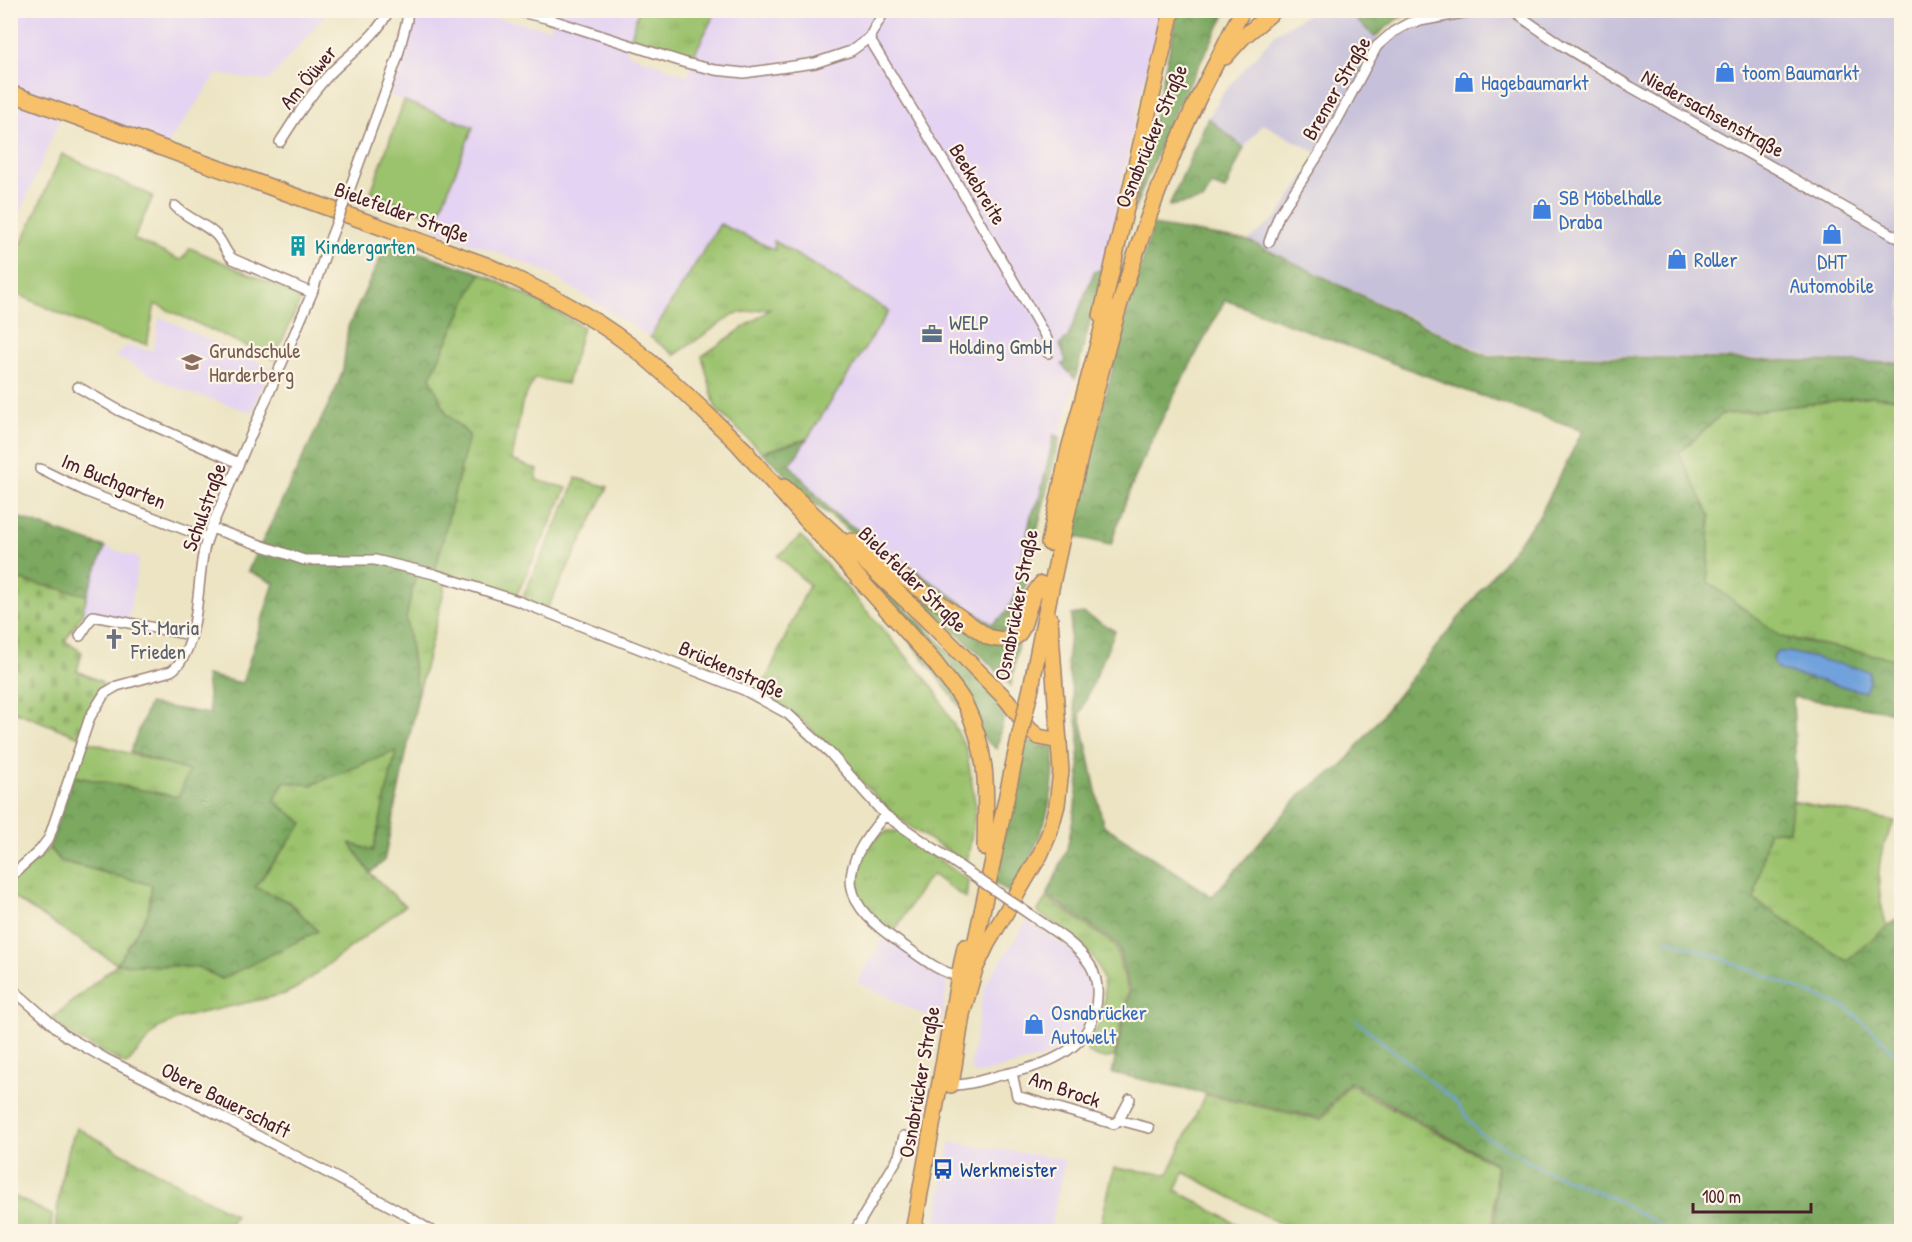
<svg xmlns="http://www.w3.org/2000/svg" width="1912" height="1242" viewBox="0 0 1912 1242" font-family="'Patrick Hand',sans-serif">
	<defs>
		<pattern id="grass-tufts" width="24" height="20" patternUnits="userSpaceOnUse" patternTransform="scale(1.5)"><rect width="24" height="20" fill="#9bc26d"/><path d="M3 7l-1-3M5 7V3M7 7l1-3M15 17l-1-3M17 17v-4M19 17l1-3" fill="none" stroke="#87a65f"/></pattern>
		<pattern id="forest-crowns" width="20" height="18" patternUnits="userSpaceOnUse" patternTransform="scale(1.5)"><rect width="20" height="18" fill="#7ca860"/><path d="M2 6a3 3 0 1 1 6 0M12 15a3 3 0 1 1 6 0" fill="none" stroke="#68884f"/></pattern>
		<pattern id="cemetery-stones" width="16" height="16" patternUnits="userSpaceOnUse" patternTransform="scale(1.5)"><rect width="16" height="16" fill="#9bc26d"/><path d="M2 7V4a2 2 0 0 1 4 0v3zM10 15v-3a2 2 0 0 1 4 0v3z" fill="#87a65f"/></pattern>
	</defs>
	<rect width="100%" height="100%" fill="#fcf5e5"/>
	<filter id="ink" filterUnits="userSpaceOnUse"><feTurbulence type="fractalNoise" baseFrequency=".0167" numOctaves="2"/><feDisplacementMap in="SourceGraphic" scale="12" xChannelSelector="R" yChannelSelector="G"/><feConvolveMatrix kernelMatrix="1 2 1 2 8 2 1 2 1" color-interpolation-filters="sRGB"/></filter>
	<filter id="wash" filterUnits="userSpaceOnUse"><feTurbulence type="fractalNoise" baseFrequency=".008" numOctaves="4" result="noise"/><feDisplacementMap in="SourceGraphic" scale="24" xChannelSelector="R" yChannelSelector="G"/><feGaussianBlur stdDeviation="1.35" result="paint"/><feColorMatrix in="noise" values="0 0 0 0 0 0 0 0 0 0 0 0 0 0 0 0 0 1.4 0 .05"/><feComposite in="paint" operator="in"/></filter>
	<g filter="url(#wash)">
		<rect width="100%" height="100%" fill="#ece4c3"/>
		<!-- built -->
		<path fill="#e4d3f2" d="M11,11H329L268,81L217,74L164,149L63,112L11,234Z
			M417,11H464L550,29L552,11H638L627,53L688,76L693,57L716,11H1162L1137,109L1104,268L1094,272L1068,337L1066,361L1062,365L1075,379L1060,437L1054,436L1039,500L1031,515L1015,597L1004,615L992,624L832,512L790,465L889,311L774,242L776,250L720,224L650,337L547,272L433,228L473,127L390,96L405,51L414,13Z
			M160,317L270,368L252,412L178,389L115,356L127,346L153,351Z
			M105,547L139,558L128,621L82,614L87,595Z
			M1027,921L1067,947L1083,965L1091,987V1007L1081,1030L1065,1047L1039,1059L976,1074L970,1068L985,985Z
			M884,938L945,979L947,986L941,1023L857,982Z
			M950,1142L1065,1159L1050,1231H934Z"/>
		<!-- industrial -->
		<path fill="#c6c0da" d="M1313,11H1347L1382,43L1407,25L1485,13L1488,11H1901V362L1529,353L1487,354L1249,240L1279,215L1319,154L1263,124L1244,148L1208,118L1223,93L1277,32Z"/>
		<!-- grass -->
		<path fill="url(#grass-tufts)" stroke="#72704c" stroke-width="1.5" d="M638,11V10L716,11L693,57L631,38Z
			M720,224L775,250L774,241L889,311L807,439L762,452L716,409L702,356L772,308L734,314L675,355L650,337Z
			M480,273L538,301L583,327L567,384L535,378L522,403L512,460L538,470L536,480L567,488L517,594L511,596L435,570L469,435L446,413L430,377Z
			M1872,396L1901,399V660L1782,637L1708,582L1710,516L1679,453L1721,415Z
			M576,478L608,487L547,609L525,600L524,594L570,495Z
			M801,536L933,687L966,748L976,808L967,863L916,831L891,812L818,736L801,719L761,690L809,585L778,556Z
			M416,573L446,583L418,696L406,618Z
			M86,741L189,771L178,797L73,776Z
			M397,750L373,851L351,844L370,873L405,906L298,987L285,994L179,1018L158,1028L129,1062L125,1064L76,1038L51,1019L117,964L11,896L10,883L49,848L61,861L152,885L148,913L118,964L198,967L222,979L289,902L255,887L303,823L274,801L284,782L311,785Z
			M1792,801L1895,821C1890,831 1884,842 1882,852C1876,876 1880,904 1887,927L1847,961L1754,900L1768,832L1789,830Z
			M887,831H898L968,880L966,899L933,875L924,883L893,934C866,911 847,896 862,858C867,846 874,837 887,831Z
			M1046,898L1115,945L1128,991L1114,1057C1103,1059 1096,1059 1087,1051V1044C1096,1033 1103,1017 1104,1002C1108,954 1072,936 1037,912Z
			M1349,1085L1496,1165L1493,1231H1294L1184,1172L1176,1190L1242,1227L1244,1231H1099L1114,1168L1168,1174L1205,1095L1321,1120Z
			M77,1128L235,1215L225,1231H55C59,1196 61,1160 77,1128Z
			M11,1195L52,1215L51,1231H11Z"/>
		<!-- forest -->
		<path fill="url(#forest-crowns)" stroke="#636446" stroke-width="1.5" d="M1178,11C1195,11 1208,14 1225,15L1170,121L1133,212Z
			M1347,11H1420L1397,19L1375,37Z
			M1208,118L1244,148L1225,190L1212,185L1203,200L1169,206Z
			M1153,225L1249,241L1488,357L1531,355L1901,363V399L1872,396L1721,415L1679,453L1710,516L1708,582L1782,637L1901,660V713L1793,697L1796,776L1789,830L1768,832L1754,900L1847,961L1901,915V1224L1890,1232L1495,1231L1497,1164L1349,1082L1320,1118L1112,1073L1130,991L1117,944L1047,896L1067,849L1074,814L1079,778V732L1067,663L1072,615L1083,613L1115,631L1080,714L1103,825L1212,897L1303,792L1342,766L1540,515L1583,430L1467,391L1225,300C1183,380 1136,458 1111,545L1072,536L1119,341Z
			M388,242L480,273L430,377L446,413L469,435L435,570L418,566L406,618L418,696L384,861L370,873L350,843L373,851L396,751L311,785L284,782L274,801L303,823L255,887L289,902L318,931L222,979L198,967L117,964L148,913L152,885L61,861L49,848L73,776L178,797L189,771L130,752L149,704L210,714L206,675L242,683L274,583L248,571L335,391L343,370L348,327Z
			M1104,268L1075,379L1062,365L1066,361L1060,345L1068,337L1094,272Z
			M1054,435L1060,437L1033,548L1020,616L1011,630L998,632L981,624L859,538L819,507L762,452L807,439L790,465L832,512L992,624L1004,615L1015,597L1031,515L1039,500Z
			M11,515L105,547L87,595L11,578Z
			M852,556L1006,708L997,749L986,741L848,560Z
			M893,575L982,638L1019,639L1011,686L983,657Z
			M1026,737L1036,745L1054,747C1056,807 1040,843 1011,894L993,882Z"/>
		<!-- cemetery -->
		<path fill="url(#cemetery-stones)" stroke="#72704c" stroke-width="1.5" d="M10,578L87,595L82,614L65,641L82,652L77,671L102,682L103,686L95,697L80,737L11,710Z"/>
		<!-- garden -->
		<path fill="#9bc26d" stroke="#72704c" stroke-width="1.5" d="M404,101L473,127L437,218L371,192Z
			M62,154L153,196L134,239L180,260L185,256L190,248L302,297L274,359L155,304L147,344L107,335L11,291V267Z"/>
		<!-- water -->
		<path fill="#71a2db" stroke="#5e6083" stroke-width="1.5" d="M1777,652H1788L1869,671V682L1865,692L1781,671L1775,666L1773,658Z"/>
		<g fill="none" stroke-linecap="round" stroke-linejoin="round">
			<!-- stream -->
			<path stroke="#71a2db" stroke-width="2" d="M1666,939L1716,956L1847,1008L1882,1039L1902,1064
				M1356,1020L1457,1103L1478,1132L1544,1170L1615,1199L1672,1232"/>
		</g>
	</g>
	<g filter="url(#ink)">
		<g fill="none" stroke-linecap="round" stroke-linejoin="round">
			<!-- minor casing -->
			<g stroke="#9b8277" stroke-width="12">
				<path id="minor" d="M512,10L546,18L686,63L715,70L744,73L815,63L851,51L869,38L885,10
					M1511,10L1560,44L1631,87L1902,240
					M869,38L960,188L1047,339L1048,353
					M280,142C294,120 308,98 326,78C346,55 376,39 389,10
					M350,188L397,59L407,20V10
					M175,206C187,218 201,222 214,233C223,240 224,252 233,259L312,293
					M1269,242L1279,215L1319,154L1377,46L1393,32L1409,23L1479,10
					M78,387L120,411L239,463
					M40,469L87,492L207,538
					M211,528L304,560H375L434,574L518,601L744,690L788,714L830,753L885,815L955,863
					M80,636L93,616L191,635
					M885,815C834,873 841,904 903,945C921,957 938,972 959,976
					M10,877L40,850L49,838L90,717L105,693L117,686L171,671C199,653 197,586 203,555C204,546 208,537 211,528L312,293L331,237
					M10,987L66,1036L106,1059L209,1110L403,1213L433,1232
					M1012,1073L1017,1096L1114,1124L1119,1120L1149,1128
					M951,1085C968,1086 988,1078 1005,1074C1049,1065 1095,1048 1097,996C1098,985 1095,971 1088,962C1075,943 1054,931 1035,918
					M1119,1120L1130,1099
					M854,1232L899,1156L904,1136"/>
			</g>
			<!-- primary casing -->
			<g stroke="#9b8277" stroke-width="18">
				<path id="primary" d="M10,93L486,265C537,288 587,312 631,346C672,378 708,416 747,452
					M784,487L923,616L1007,700L1030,730L1039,737L1059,741
					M913,1232L959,976"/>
			</g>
			<!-- trunk casing -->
			<g stroke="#9b8277" stroke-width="18">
				<path id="trunk" d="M1225,57L1242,38L1275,10
					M1101,316L1172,10
					M738,444L935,663C944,676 957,690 965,704C990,755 986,793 985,848
					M852,541L988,637C1025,647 1021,627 1031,601C1033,595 1037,589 1041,584
					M1049,543L1069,449L1108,308
					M1031,688C1046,609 1063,531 1081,453C1112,318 1151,186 1216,63C1225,45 1233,27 1243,10
					M971,963L1020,734
					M959,976L965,947
					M963,1011L975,969L987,944L1040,855L1049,834L1057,805L1061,771L1050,619
					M951,1085L964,1002"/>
			</g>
			<!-- minor -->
			<use href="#minor" stroke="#fff" stroke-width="9"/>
			<!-- primary -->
			<use href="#primary" stroke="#f7c06b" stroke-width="15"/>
			<!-- trunk -->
			<use href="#trunk" stroke="#f7c06b" stroke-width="15"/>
			<!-- minor-bridge casing -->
			<g stroke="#9b8277" stroke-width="12" stroke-linecap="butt">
				<path id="minor-bridge" d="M331,237L350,188
					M955,863L1035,918"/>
			</g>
			<!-- trunk-bridge casing -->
			<g stroke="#9b8277" stroke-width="18" stroke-linecap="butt">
				<path id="trunk-bridge" d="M1020,734L1031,688"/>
			</g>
			<!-- minor-bridge -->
			<use href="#minor-bridge" stroke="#fff" stroke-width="9"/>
			<!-- trunk-bridge -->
			<use href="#trunk-bridge" stroke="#f7c06b" stroke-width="15"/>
		</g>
	</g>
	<!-- icons -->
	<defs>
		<g id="shop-bare" transform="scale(1.62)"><path d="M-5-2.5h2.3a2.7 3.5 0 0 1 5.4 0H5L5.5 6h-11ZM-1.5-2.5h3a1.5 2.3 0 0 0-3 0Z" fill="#3f7fe0" stroke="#fcf5e5" stroke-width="2.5" paint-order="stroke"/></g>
		<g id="building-bare" transform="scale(1.62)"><path d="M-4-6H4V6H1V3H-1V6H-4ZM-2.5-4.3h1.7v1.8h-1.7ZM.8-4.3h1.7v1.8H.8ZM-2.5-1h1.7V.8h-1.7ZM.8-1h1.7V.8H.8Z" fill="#0f9aa8" stroke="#fcf5e5" stroke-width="2.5" paint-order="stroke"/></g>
		<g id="office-bare" transform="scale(1.62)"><path d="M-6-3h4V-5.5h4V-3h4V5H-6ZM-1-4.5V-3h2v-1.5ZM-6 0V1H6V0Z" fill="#5c6f8a" stroke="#fcf5e5" stroke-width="2.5" paint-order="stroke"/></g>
		<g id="school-bare" transform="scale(1.62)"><path d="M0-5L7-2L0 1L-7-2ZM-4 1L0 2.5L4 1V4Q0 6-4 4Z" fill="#8d6e63" stroke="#fcf5e5" stroke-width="2.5" paint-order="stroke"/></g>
		<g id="church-bare" transform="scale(1.62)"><path d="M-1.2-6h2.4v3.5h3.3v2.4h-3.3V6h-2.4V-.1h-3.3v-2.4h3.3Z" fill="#6b7280" stroke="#fcf5e5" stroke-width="2.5" paint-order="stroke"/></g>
		<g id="bus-bare" transform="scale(1.62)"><path d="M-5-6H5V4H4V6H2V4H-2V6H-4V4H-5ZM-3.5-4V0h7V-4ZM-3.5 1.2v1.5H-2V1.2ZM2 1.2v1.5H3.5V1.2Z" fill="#1a4fb4" stroke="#fcf5e5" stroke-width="2.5" paint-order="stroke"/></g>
	</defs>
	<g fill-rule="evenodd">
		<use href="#shop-bare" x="1725" y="72"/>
		<use href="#shop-bare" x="1464" y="82"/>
		<use href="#shop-bare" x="1542" y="209"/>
		<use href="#shop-bare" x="1832" y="234"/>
		<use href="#building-bare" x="298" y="246"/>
		<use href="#shop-bare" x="1677" y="259"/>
		<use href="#office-bare" x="932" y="334"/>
		<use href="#school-bare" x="192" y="362"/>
		<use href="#church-bare" x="114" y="639"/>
		<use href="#shop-bare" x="1034" y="1024"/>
		<use href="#bus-bare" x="943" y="1169"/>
	</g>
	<g text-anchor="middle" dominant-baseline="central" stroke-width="4.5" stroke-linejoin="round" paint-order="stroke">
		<!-- shop labels -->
		<g font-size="21" fill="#366cbe" stroke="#fcf5e5" text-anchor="start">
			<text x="1742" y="72">toom Baumarkt</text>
			<text x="1481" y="82">Hagebaumarkt</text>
			<text x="1559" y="197">SB Möbelhalle<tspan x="1559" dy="24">Draba</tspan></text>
			<text x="1694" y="259">Roller</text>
			<text x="1832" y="261" text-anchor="middle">DHT<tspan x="1832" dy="24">Automobile</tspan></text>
			<text x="1051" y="1012">Osnabrücker<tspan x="1051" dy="24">Autowelt</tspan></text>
		</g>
		<!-- street labels -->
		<g font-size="21" fill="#4a1f2b" stroke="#fcf5e5">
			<text transform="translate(308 77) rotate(-50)">Am Öüwer</text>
			<text transform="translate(1336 88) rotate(-60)">Bremer Straße</text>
			<text transform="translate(1713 113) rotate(29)">Niedersachsenstraße</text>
			<text transform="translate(1151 136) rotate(-67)">Osnabrücker Straße</text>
			<text transform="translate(978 184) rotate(59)">Beekebreite</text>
			<text transform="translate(402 212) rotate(20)">Bielefelder Straße</text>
			<text transform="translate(114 481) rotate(23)">Im Buchgarten</text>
			<text transform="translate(204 507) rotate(-70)">Schulstraße</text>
			<text transform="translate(913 579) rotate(44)">Bielefelder Straße</text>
			<text transform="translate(1016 605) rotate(-79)">Osnabrücker Straße</text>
			<text transform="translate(732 669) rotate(24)">Brückenstraße</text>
			<text transform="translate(919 1082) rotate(-80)">Osnabrücker Straße</text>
			<text transform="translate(1065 1089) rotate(19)">Am Brock</text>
			<text transform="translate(226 1100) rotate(27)">Obere Bauerschaft</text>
		</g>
		<!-- culture labels -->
		<g font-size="21" fill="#0d838f" stroke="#fcf5e5" text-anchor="start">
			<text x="315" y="246">Kindergarten</text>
		</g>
		<!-- service labels -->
		<g font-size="21" fill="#4e5e75" stroke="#fcf5e5" text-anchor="start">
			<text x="949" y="322">WELP<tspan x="949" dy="24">Holding GmbH</tspan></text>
		</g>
		<!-- education labels -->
		<g font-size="21" fill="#785e54" stroke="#fcf5e5" text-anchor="start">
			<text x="209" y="350">Grundschule<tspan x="209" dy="24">Harderberg</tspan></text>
		</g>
		<!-- worship labels -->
		<g font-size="21" fill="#5b616d" stroke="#fcf5e5" text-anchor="start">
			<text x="131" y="627">St. Maria<tspan x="131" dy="24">Frieden</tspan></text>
		</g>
		<!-- transit labels -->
		<g font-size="21" fill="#164399" stroke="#fcf5e5" text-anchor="start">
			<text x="960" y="1169">Werkmeister</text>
		</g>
	</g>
	<!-- margin -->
	<rect width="1912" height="1242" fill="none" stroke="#fcf5e5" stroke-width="36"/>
	<!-- scale -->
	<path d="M1693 1203v9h118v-9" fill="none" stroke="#4a1f2b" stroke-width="3"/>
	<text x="1702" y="1203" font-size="18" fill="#4a1f2b" stroke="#fcf5e5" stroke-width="4.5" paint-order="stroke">100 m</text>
</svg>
